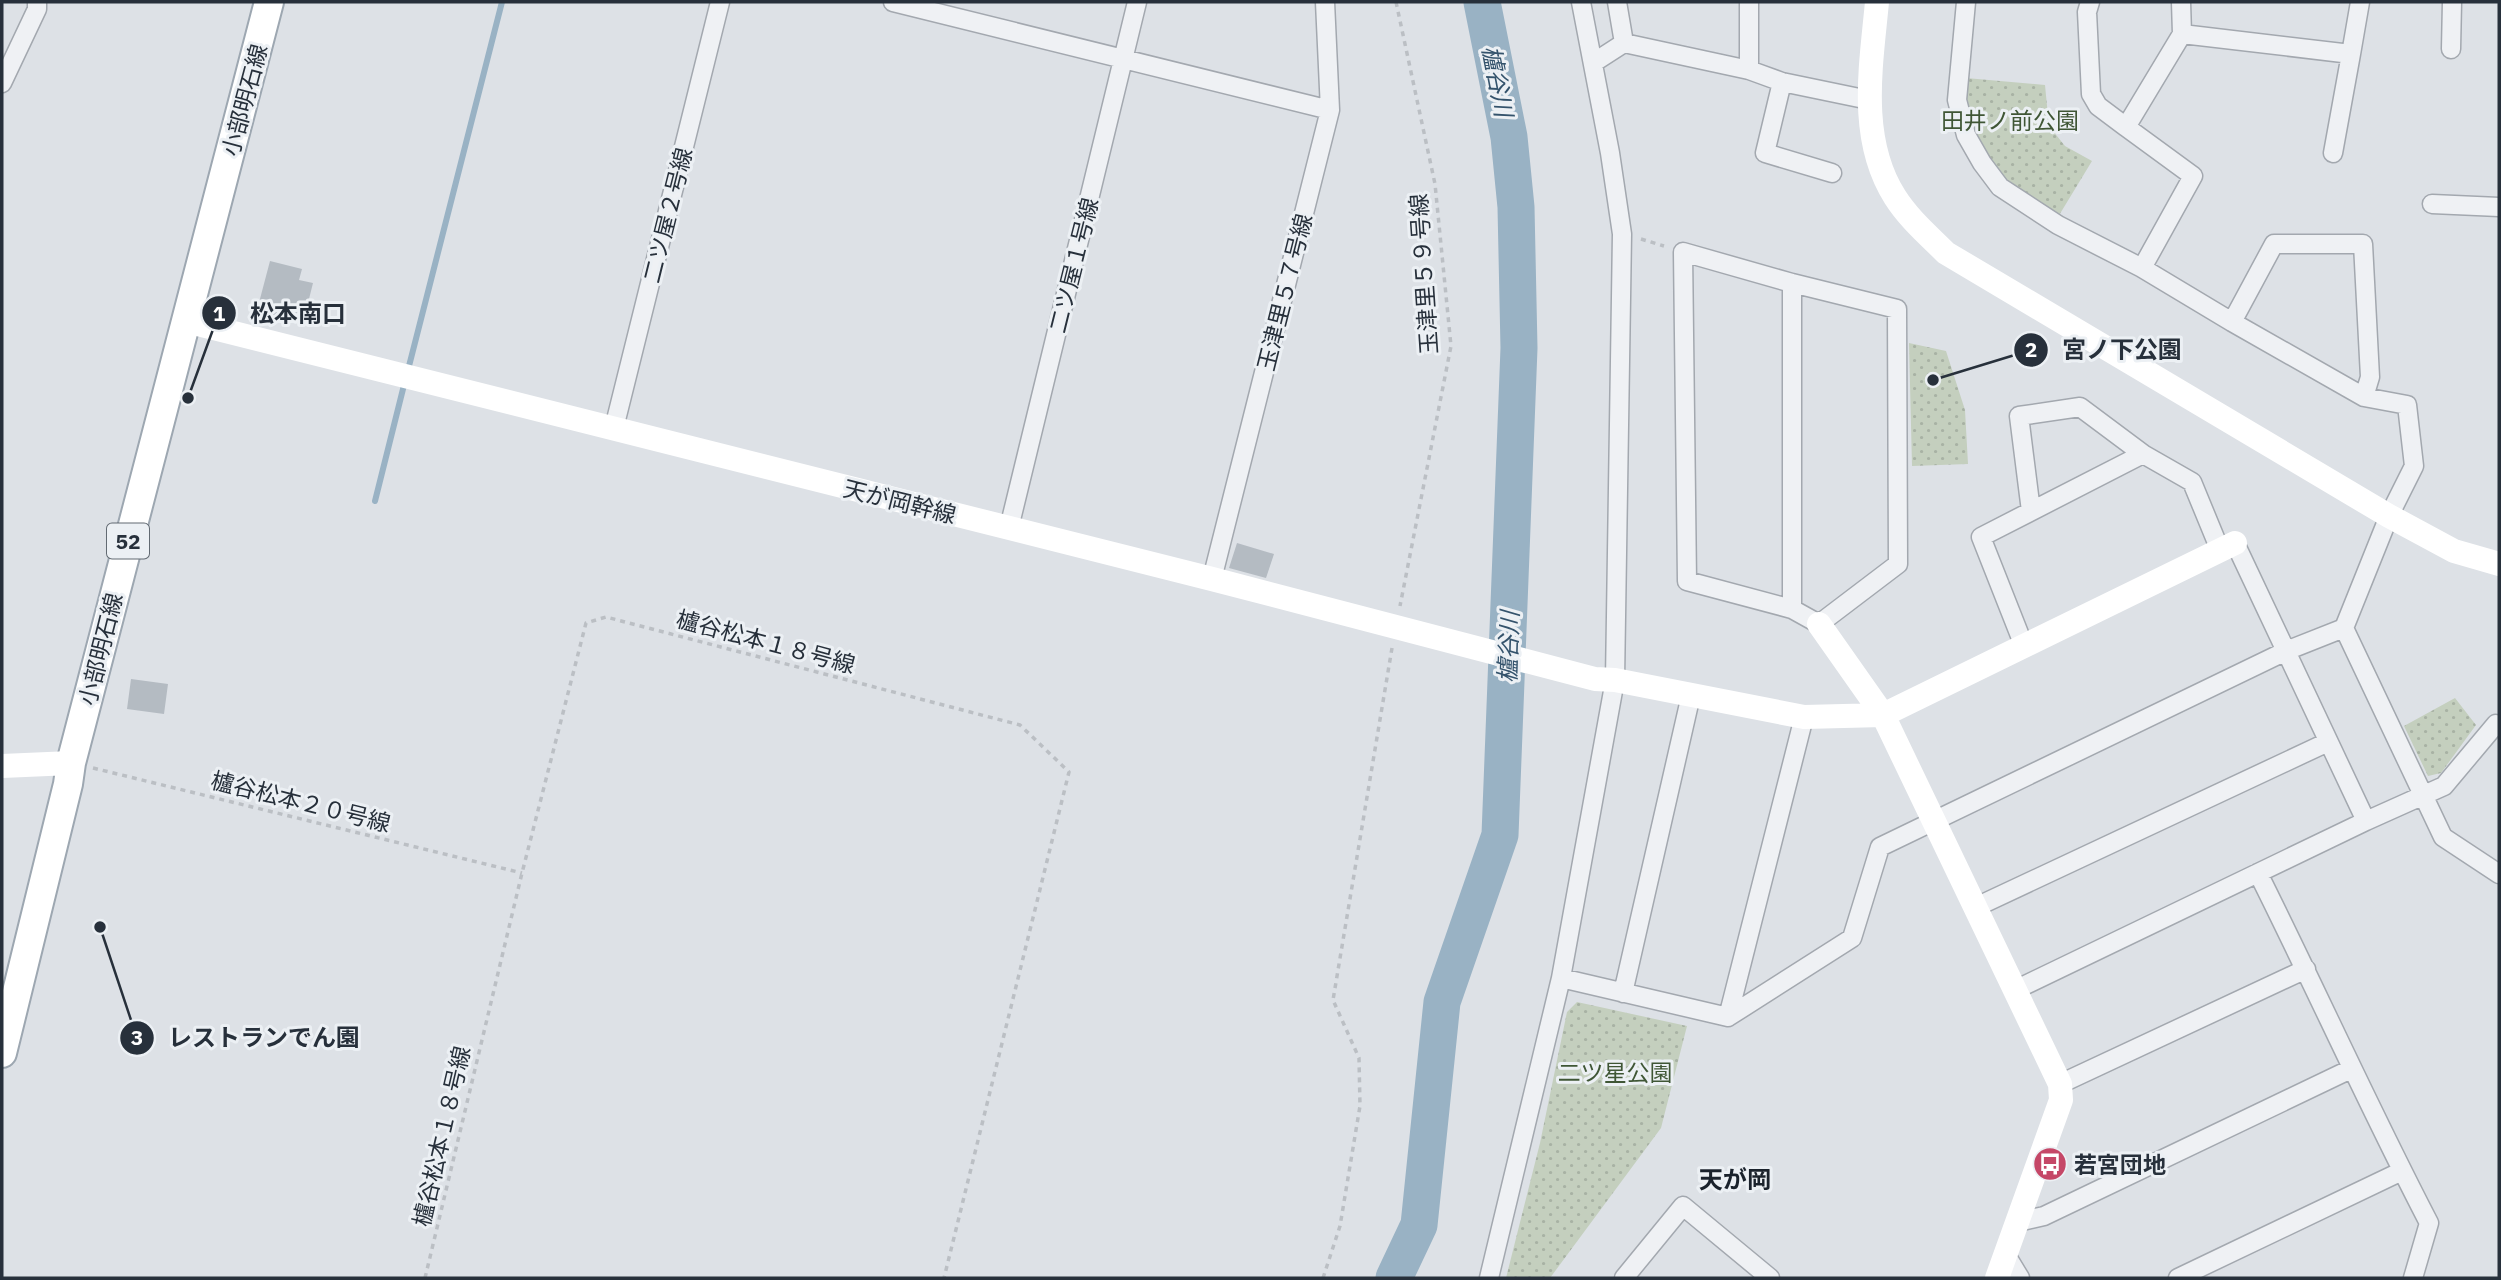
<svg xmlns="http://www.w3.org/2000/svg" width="2501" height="1280" viewBox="0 0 2501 1280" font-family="'IBM Plex Sans','Noto Sans JP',sans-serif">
	<defs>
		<pattern id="park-dots" width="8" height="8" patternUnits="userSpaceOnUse" patternTransform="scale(1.75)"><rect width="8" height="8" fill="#c4cfbe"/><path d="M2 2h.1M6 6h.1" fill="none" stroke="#a8b2a4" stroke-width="1.8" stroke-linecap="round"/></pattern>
	</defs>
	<rect width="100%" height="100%" fill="#dde1e6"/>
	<!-- park -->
	<path fill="url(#park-dots)" d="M1966,78L2045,85L2049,126L2065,146L2092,161L2058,217L2007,185L1979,145L1964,99Z
		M1909,343L1946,351L1965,410L1968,464L1912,466Z
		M2455,698L2476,725L2441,773L2428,776L2404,726Z
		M1577,1002L1687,1026L1661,1128L1550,1278H1506L1540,1143L1567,1012Z"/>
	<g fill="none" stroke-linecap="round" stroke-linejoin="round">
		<!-- stream -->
		<path stroke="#99b2c4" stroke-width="6" d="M408,370L502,2
			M375,501L405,381"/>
		<!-- river -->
		<path stroke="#99b2c4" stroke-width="37" d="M1394,1278L1419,1225L1442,1002L1500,835L1519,348L1516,207L1509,137L1482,2"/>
	</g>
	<!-- building -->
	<path fill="#b4bbc2" d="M270,261L302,269L299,280L313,283L305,315L291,311L288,322L256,314Z
		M1237,543L1274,554L1266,578L1229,568Z
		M131,679L168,684L164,714L127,709Z"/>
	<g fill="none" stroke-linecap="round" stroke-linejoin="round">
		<!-- street casing -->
		<g stroke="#a3a8af" stroke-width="21">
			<path id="street" d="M893,2L1330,110
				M1617,2L1624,43
				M1749,2V70
				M1966,2L1957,100L1966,135L1982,163L2000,187L2058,225L2142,268L2232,322L2364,397L2407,405L2414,466L2389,516L2344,628L2443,837L2499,874
				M2090,2L2087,12L2091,94L2098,106L2126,127
				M2181,2L2182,34
				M2451,49L2452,2
				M1593,63L1624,43L1749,70L1782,82L1869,100
				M1782,82L1765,153L1832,173
				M2,83L37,9V2
				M2333,153L2351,54
				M2432,204L2499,207
				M1683,252L1792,283L1897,309L1898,564L1819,624L1792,609L1687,581Z
				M2142,268L2193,176L2126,127L2182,34L2351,54L2360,2
				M2232,322L2274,244H2363L2370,377L2364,397
				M614,428L720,2
				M2031,511L2019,416L2080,407L2143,454
				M1009,528L1137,2
				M1212,579L1330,110L1325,2
				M1792,609V283
				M2024,646L1981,537L2143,454L2192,482L2220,550
				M2366,821L2444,786L2496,724L2499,725
				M2258,873C2316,989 2369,1108 2429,1223L2413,1278
				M1976,907L2328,742
				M1561,978L1728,1017L1804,717
				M2015,990L2366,821L2235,543
				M1623,993L1691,695
				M1728,1017L1852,938L1880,847L2286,651L2344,628
				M2060,1084L2306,969
				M2018,1222L2044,1216L2351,1069
				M2006,1255L2020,1278
				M1489,1278L1561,978L1615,680L1622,234L1610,153L1581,2
				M1624,1278L1683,1206L1770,1278
				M2178,1278L2402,1171"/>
		</g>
		<!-- primary casing -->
		<g stroke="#9da7b1" stroke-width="32">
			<path id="primary" d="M2,1053L68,784L71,763L269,2"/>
		</g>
		<!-- path -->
		<path stroke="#bbbfc4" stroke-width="3.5" stroke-dasharray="5 5" stroke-linecap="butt" d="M1396,2L1435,184L1451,346L1400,606
			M1641,239L1664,246
			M93,768L522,873
			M425,1278L522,873L586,623L606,617L1020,725L1069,772L944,1278
			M1323,1278L1340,1226L1360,1106L1359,1058L1333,1000L1392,648"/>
		<!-- street -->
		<use href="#street" stroke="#eff1f4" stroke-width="18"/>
		<!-- secondary -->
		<path stroke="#fff" stroke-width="24" d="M1877,2C1871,66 1858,139 1895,197C1909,219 1928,235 1946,253L2389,516L2454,551L2499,564
			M186,321L1212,579L1595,679L1615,680L1804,717L1883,715L2235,543
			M1819,624L1883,715L2060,1084L2061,1100L1997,1278
			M2,766L71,763"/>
		<!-- primary -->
		<use href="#primary" stroke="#fff" stroke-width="28"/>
	</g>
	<!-- icons -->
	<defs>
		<g id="bus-disc" transform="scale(1.75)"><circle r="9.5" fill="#c54767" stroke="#ecf0f4"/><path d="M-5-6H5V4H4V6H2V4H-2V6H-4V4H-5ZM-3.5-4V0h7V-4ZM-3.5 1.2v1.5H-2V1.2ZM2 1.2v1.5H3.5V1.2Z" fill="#fff"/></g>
	</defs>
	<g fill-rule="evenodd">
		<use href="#bus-disc" x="2050" y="1164"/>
	</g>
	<g text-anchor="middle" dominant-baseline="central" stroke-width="6" stroke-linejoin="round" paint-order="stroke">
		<!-- shield labels -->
		<rect fill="#ecf0f4" stroke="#626a72" stroke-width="2" x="107" y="523.5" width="42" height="35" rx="5"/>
		<g font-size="21" font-weight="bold" fill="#27303b">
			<text x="128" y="541">52</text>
		</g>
		<!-- street labels -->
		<g font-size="23" fill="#27303b" stroke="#ecf0f4">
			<text transform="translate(244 100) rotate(-75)">小部明石線</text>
			<text transform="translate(667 215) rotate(-76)">二ツ屋２号線</text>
			<text transform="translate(1073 265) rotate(-76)">二ツ屋１号線</text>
			<text transform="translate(1423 274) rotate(-94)">玉津里５９号線</text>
			<text transform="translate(1284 292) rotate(-76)">玉津里５７号線</text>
			<text transform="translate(900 501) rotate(14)">天が岡幹線</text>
			<text transform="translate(766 641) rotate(15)">櫨谷松本１８号線</text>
			<text transform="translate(100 649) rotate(-76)">小部明石線</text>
			<text transform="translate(301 801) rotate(14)">櫨谷松本２０号線</text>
			<text transform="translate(441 1136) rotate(-77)">櫨谷松本１８号線</text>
		</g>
		<!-- park labels -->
		<g font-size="23" fill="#3f5635" stroke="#ecf0f4">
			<text x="2010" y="120">田井ノ前公園</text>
			<text x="1615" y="1072">二ツ星公園</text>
		</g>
		<!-- poi labels -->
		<g font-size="23" font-weight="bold" fill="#27303b" stroke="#ecf0f4" text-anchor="start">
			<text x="2074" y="1164">若宮団地</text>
		</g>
		<!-- water labels -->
		<g font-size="24" font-style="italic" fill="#34536c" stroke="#ecf0f4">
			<text transform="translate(1498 81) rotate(79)">櫨谷川</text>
			<text transform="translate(1508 647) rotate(-88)">櫨谷川</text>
		</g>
		<!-- neighbourhood labels -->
		<g font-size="24" font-weight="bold" fill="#1a222c" stroke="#ecf0f4">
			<text x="1735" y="1179">天が岡</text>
		</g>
	</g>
	<!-- callouts -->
	<path fill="none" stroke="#27303b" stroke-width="2.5" d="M188 398L219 313M1933 380L2031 350M100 927L137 1038"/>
	<g fill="#27303b" stroke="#ecf0f4" stroke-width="2.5">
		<circle cx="188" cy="398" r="7"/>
		<circle cx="1933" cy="380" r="7"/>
		<circle cx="100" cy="927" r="7"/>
		<circle cx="219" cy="313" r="18"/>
		<circle cx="2031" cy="350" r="18"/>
		<circle cx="137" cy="1038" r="18"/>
	</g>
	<g font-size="21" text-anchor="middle" font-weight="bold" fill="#fff">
		<text x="219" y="321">1</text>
		<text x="2031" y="357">2</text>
		<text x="137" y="1045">3</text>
	</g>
	<g font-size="24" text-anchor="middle" font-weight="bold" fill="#27303b" stroke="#ecf0f4" stroke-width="6" stroke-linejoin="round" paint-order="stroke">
		<text x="298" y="322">松本南口</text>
		<text x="2122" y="358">宮ノ下公園</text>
		<text x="264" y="1046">レストランでん園</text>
	</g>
	<!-- border -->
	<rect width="2501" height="1280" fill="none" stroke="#27303b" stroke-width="7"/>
</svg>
